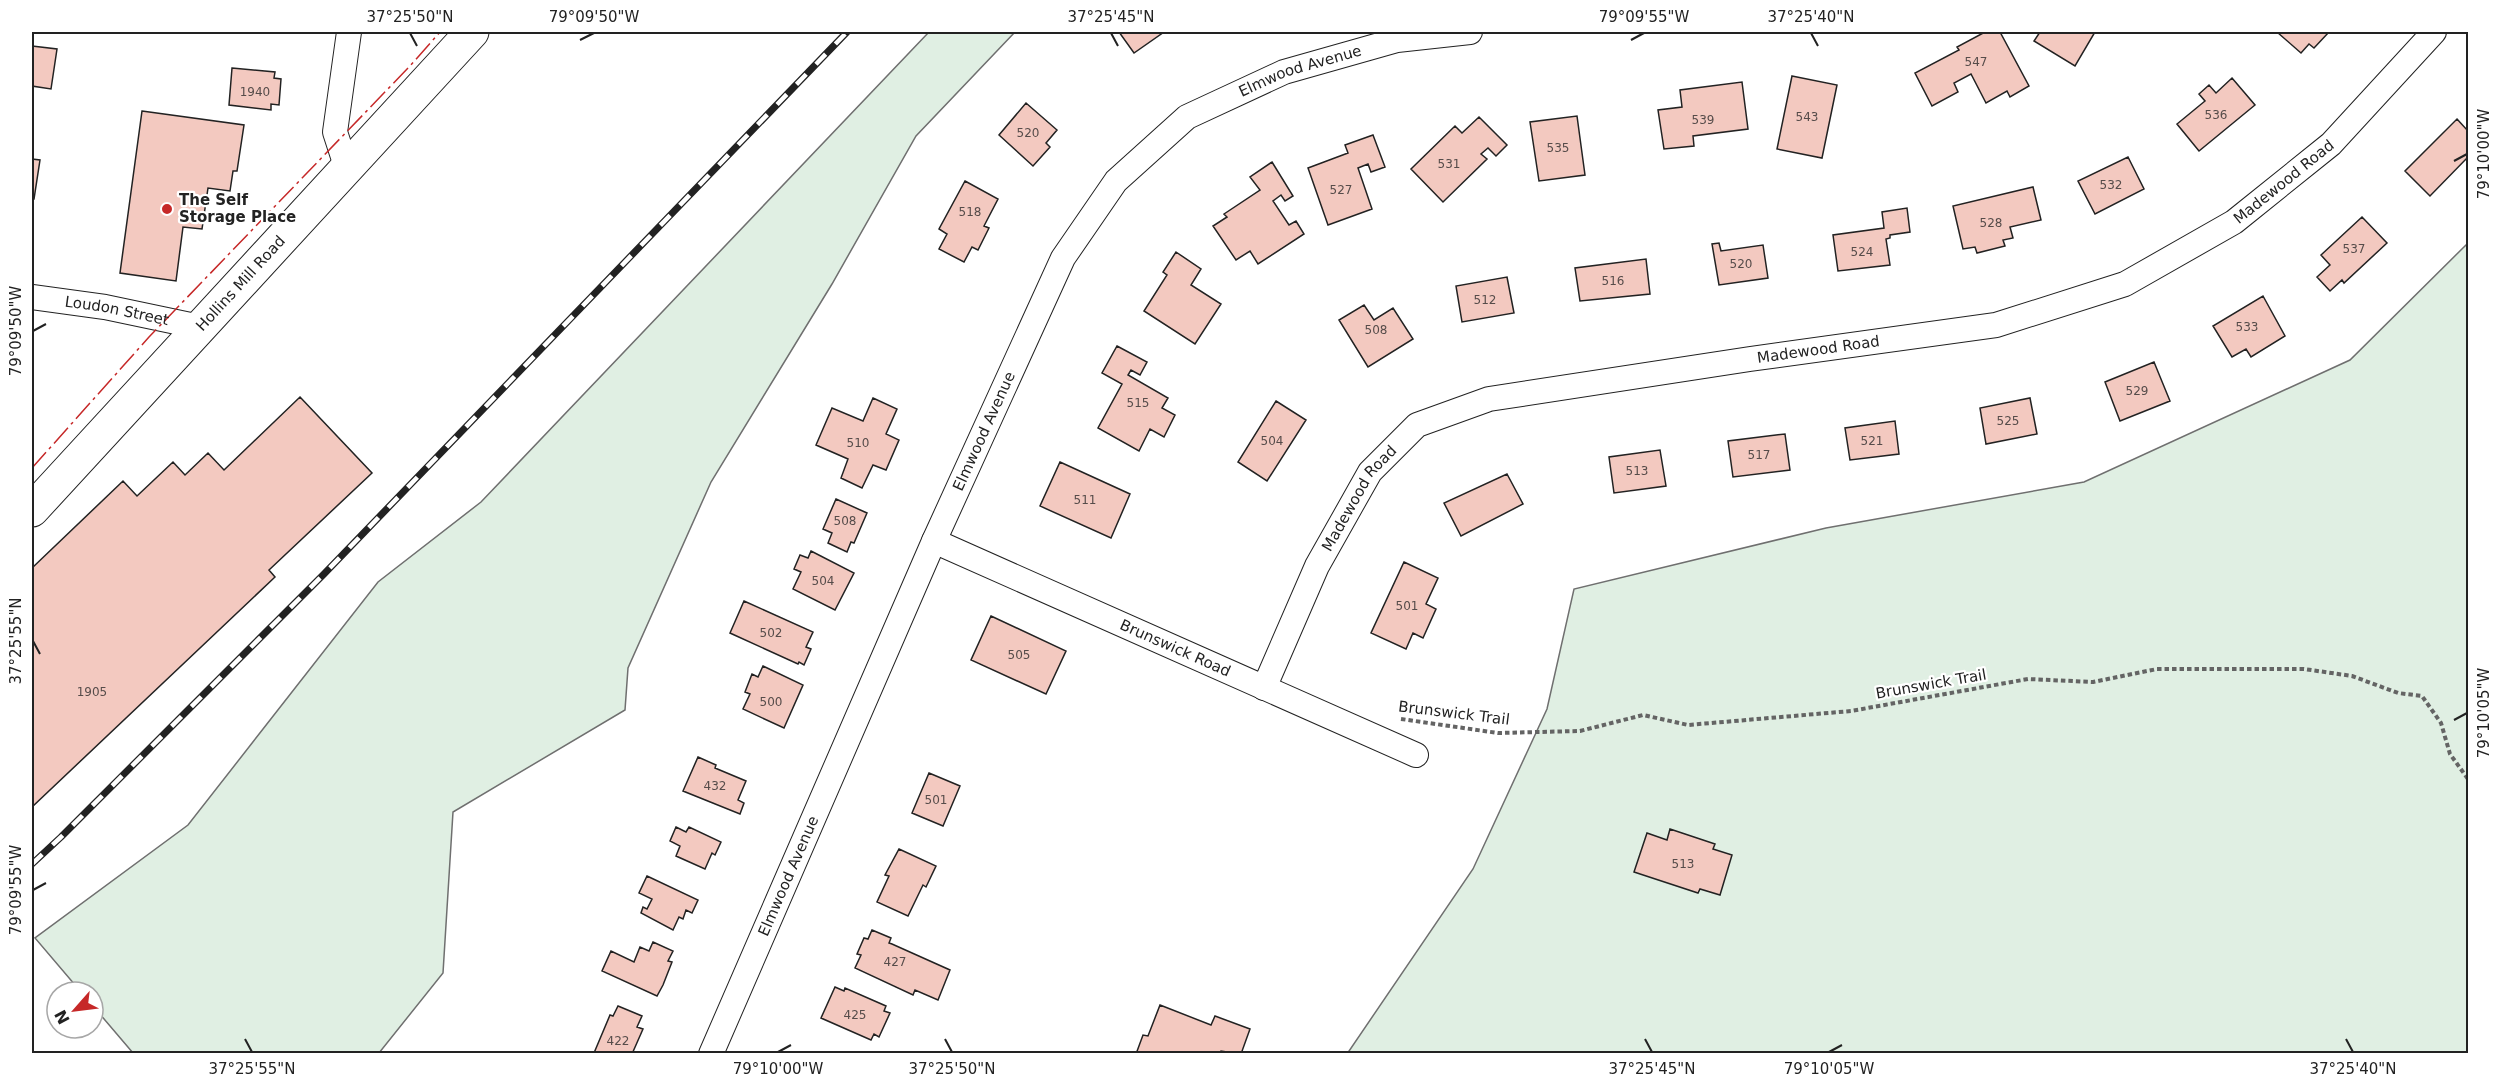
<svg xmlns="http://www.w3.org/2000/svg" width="2500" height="1085" viewBox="0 0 2500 1085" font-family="'DejaVu Sans',sans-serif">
	<rect width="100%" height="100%" fill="#fff"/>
	<!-- green -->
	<path fill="#e0efe3" stroke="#6f6f6f" stroke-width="1.5" d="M929,32H1015L916,136L832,284L711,482L628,668L625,710L453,812L443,973L379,1053H133L93,1006V992H81L35,938L188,825L378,582L481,502Z
		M2468,243V1053L1347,1054L1473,869L1547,709L1574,589L1826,528L2084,482L2350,360Z"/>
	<!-- building -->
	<path fill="#f3c9c0" stroke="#222" stroke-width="1.5" d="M1119,32H1164L1134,53Z
		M1985,32H2000L2029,86L2010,97L2007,91L1986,103L1971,74L1954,83L1958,92L1932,106L1915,73L1959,50L1957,47Z
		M2040,32H2095L2075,66L2034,41Z
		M2277,32H2329L2314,48L2309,44L2301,53Z
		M32,46L57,49L51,89L32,86Z
		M232,68L275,72L274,78L281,79L279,105L271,104V110L229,105Z
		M1792,76L1837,85L1822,158L1777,149Z
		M2232,78L2255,105L2199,151L2177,124L2205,101L2199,94L2209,85L2216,93Z
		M1742,82L1748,129L1693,136L1694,146L1664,149L1658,110L1682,107L1680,90Z
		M1026,103L1057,130L1046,143L1050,147L1033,166L999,135Z
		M142,111L244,125L237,171H233L230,191L208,188L202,229L183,227L176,281L120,273Z
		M1577,116L1585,175L1539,181L1530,122Z
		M1479,117L1507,145L1496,156L1488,148L1481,154L1487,159L1443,202L1411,169L1455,126L1462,133Z
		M2457,119L2468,131V157L2430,196L2405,171Z
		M1373,135L1385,167L1371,172L1368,164L1358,168L1372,209L1328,225L1308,168L1348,153L1345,145Z
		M2128,157L2144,189L2095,214L2078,181Z
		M32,159L40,160L34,199H32Z
		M1272,162L1293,196L1285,201L1281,195L1273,201L1289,225L1296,221L1304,234L1258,264L1250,251L1236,260L1213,226L1227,217L1224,214L1260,190L1250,177Z
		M965,181L998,199L984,226L989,228L978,250L972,247L964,262L939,249L947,234L939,229Z
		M2033,187L2041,220L2010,227L2013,238L2003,240L2005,246L1977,253L1975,247L1963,249L1953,206Z
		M1907,208L1910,232L1890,235V238L1886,239L1890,265L1838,271L1833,235L1884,228L1882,212Z
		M2362,217L2387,243L2344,283L2342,280L2330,291L2317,277L2330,265L2321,255Z
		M1719,243L1721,251L1763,245L1768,278L1719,285L1712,244Z
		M1176,252L1201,269L1191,285L1221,304L1195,344L1144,311L1167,275L1163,272Z
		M1646,259L1650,294L1580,301L1575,268Z
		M1507,277L1514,313L1462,322L1456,286Z
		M2263,296L2285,336L2251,357L2246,349L2232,357L2213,326Z
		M1364,305L1374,320L1393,308L1413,339L1368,367L1339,320Z
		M1117,346L1147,362L1140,375L1131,370L1128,375L1168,398L1162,408L1175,415L1164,437L1150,429L1139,451L1098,428L1122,384L1102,373Z
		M2154,362L2170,401L2120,421L2105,382Z
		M300,397L372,473L269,570L275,577L32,807V568L123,481L137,496L173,462L185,475L208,453L224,470Z
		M873,398L897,409L886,434L899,440L886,470L873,465L862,488L841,478L848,459L816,445L832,408L863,421Z
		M2030,398L2037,434L1986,444L1980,408Z
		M1276,401L1306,420L1267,481L1238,462Z
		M1895,421L1899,454L1850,460L1845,428Z
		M1785,434L1790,470L1733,477L1728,441Z
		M1660,450L1666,486L1614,493L1609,457Z
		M1060,462L1130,494L1111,538L1040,506Z
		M1507,474L1523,504L1461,536L1444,503Z
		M836,499L867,513L854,543L851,542L847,552L828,543L832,533L823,529Z
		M811,551L854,573L835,610L793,589L801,572L794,569L800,555L808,558Z
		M1404,562L1438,578L1426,604L1436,609L1423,638L1413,633L1406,649L1371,633Z
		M744,601L813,632L806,647L811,649L804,665L799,662L798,664L730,633Z
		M991,616L1066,651L1046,694L971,660Z
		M763,666L803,685L784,728L743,709L750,694L745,692L752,674L758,677Z
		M698,757L716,765L715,768L746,781L738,800L744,803L740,814L683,791Z
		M929,773L960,786L943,826L912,813Z
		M676,827L686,832L689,827L721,842L715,855L712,853L705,869L676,856L680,846L670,841Z
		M1670,829L1715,844L1713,849L1732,855L1720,895L1700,889L1698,893L1634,872L1647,833L1667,840Z
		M899,849L936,866L926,887L923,885L908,916L877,902L889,876L885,875Z
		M647,876L698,900L692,913L686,910L683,919L679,917L673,930L641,913L643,907L647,909L652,899L639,893Z
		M872,930L891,938L889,943L892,944L950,970L938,1000L915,990L913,995L855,968L861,955L857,954L864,938L868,939Z
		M653,942L673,951L668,961L672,962L663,985L657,996L602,971L611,951L634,962L640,947L649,951Z
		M835,987L844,991L845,988L886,1006L884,1011L890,1013L879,1037L874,1034L871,1040L821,1018Z
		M1160,1005L1211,1025L1215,1016L1250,1029L1241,1054L1221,1051L1220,1054H1136L1143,1035L1148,1036Z
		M618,1006L642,1016L637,1027L643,1029L632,1054L594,1053L610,1015L613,1016Z"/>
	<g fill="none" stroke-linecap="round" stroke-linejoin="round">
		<!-- street casing -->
		<g stroke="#222" stroke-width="26">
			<g id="street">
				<path d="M347,169L335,132L349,32"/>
				<path id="s1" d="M32,297L105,307L200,327"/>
				<path id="s2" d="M934,541L1416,755"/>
				<path id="s3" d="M1264,688L1317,566L1370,472L1417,425L1489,399L1750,359L1996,325L2125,284L2234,222L2331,144L2434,32"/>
				<path id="s4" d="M711,1054L934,541L1063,258L1116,181L1187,117L1284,72L1397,40L1470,32"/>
			</g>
		</g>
		<!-- secondary casing -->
		<g stroke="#222" stroke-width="35">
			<g id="secondary">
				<path id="s5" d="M32,510L472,32"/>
			</g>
		</g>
		<!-- path -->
		<path stroke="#646464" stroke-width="4" stroke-dasharray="4.5 3" stroke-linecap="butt" d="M1401,719L1498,733L1580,731L1643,715L1688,725L1851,711L2028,679L2093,682L2157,669H2304L2352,676L2398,693L2422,696L2441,723L2450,754L2468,779"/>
		<!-- street -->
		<use href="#street" stroke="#fff" stroke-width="24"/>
		<!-- secondary -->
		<use href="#secondary" stroke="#fff" stroke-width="33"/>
		<!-- rail casing -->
		<g stroke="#222" stroke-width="7">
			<path id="rail" d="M32,864L61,837L324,574L847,32"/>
		</g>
		<!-- rail -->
		<use href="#rail" stroke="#fff" stroke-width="4.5" stroke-dasharray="14" stroke-linecap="butt"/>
		<!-- power -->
		<path stroke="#c62828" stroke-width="1.5" stroke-dasharray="21 4.5 3 4.5" stroke-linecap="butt" d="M32,468L149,337L410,66L440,32"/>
	</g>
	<!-- ticks -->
	<path fill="none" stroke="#222" stroke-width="2" d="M410,33L417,46M1111,33L1118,46M1811,33L1818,46M580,40L594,33M1631,40L1644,33M2454,161L2467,154M33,331L46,324M33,641L40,654M2454,720L2467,713M33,890L46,883M245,1039L252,1052M945,1039L952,1052M1645,1039L1652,1052M2346,1039L2353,1052M778,1052L791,1045M1829,1052L1842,1045"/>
	<!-- markers -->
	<circle fill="#c62828" stroke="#fff" stroke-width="2" cx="167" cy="209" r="6"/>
	<g text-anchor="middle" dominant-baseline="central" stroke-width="4.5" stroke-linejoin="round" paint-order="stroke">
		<!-- number labels -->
		<g font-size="12" fill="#564c4a">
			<text x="1976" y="62">547</text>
			<text x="255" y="92">1940</text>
			<text x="2216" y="115">536</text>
			<text x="1807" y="117">543</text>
			<text x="1703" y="120">539</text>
			<text x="1028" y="133">520</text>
			<text x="1558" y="148">535</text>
			<text x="1449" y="164">531</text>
			<text x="2111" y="185">532</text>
			<text x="1341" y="190">527</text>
			<text x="970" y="212">518</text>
			<text x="1991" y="223">528</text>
			<text x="2354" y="249">537</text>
			<text x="1862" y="252">524</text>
			<text x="1741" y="264">520</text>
			<text x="1613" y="281">516</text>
			<text x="1485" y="300">512</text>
			<text x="2247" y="327">533</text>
			<text x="1376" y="330">508</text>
			<text x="2137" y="391">529</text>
			<text x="1138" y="403">515</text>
			<text x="2008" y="421">525</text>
			<text x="1272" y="441">504</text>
			<text x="1872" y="441">521</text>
			<text x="858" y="443">510</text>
			<text x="1759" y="455">517</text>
			<text x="1637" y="471">513</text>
			<text x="1085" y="500">511</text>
			<text x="845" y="521">508</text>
			<text x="823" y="581">504</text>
			<text x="1407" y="606">501</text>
			<text x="771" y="633">502</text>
			<text x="1019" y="655">505</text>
			<text x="92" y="692">1905</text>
			<text x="771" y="702">500</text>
			<text x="715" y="786">432</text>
			<text x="936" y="800">501</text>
			<text x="1683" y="864">513</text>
			<text x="895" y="962">427</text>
			<text x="855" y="1015">425</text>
			<text x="618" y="1041">422</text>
		</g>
		<!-- street labels -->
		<g font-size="15" fill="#222" stroke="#fff">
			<text stroke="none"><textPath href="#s4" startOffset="1182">Elmwood Avenue</textPath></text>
			<text stroke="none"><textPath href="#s3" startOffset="1221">Madewood Road</textPath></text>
			<text stroke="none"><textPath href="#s5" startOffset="308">Hollins Mill Road</textPath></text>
			<text stroke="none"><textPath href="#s1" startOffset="86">Loudon Street</textPath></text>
			<text stroke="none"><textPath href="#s3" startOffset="717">Madewood Road</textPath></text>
			<text stroke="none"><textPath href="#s4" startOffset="680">Elmwood Avenue</textPath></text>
			<text stroke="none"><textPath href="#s3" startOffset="213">Madewood Road</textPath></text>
			<text stroke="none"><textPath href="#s2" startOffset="264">Brunswick Road</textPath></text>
			<text transform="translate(1931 684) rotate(-10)">Brunswick Trail</text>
			<text transform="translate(1454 713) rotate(7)">Brunswick Trail</text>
			<text stroke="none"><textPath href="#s4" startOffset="194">Elmwood Avenue</textPath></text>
		</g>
		<!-- poi labels -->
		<g font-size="15" font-weight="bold" fill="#222" stroke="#fff" text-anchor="start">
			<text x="179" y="200">The Self<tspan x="179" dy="17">Storage Place</tspan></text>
		</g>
	</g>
	<!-- border -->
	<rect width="2500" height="1085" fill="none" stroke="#ffffff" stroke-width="66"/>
	<!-- north arrow -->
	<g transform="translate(75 1010) rotate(242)"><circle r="28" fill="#ffffff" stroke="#a7a7a7" stroke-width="1.5"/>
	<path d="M0-4.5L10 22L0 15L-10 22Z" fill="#c62828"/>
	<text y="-9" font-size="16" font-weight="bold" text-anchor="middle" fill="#222222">N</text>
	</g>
	<rect x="33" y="33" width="2434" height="1019" fill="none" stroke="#222" stroke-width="2"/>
	<g font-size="15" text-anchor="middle" fill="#222">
		<text x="410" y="22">37°25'50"N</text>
		<text x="594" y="22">79°09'50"W</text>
		<text x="1111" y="22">37°25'45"N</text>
		<text x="1644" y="22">79°09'55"W</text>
		<text x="1811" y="22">37°25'40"N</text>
		<text transform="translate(2484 154) rotate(-90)" y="5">79°10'00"W</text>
		<text transform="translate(16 331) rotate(-90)" y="5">79°09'50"W</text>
		<text transform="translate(16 641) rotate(-90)" y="5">37°25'55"N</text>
		<text transform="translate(2484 713) rotate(-90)" y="5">79°10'05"W</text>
		<text transform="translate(16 890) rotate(-90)" y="5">79°09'55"W</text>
		<text x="252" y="1074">37°25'55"N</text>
		<text x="778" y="1074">79°10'00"W</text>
		<text x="952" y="1074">37°25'50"N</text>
		<text x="1652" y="1074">37°25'45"N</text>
		<text x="1829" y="1074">79°10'05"W</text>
		<text x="2353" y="1074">37°25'40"N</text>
	</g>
</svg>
